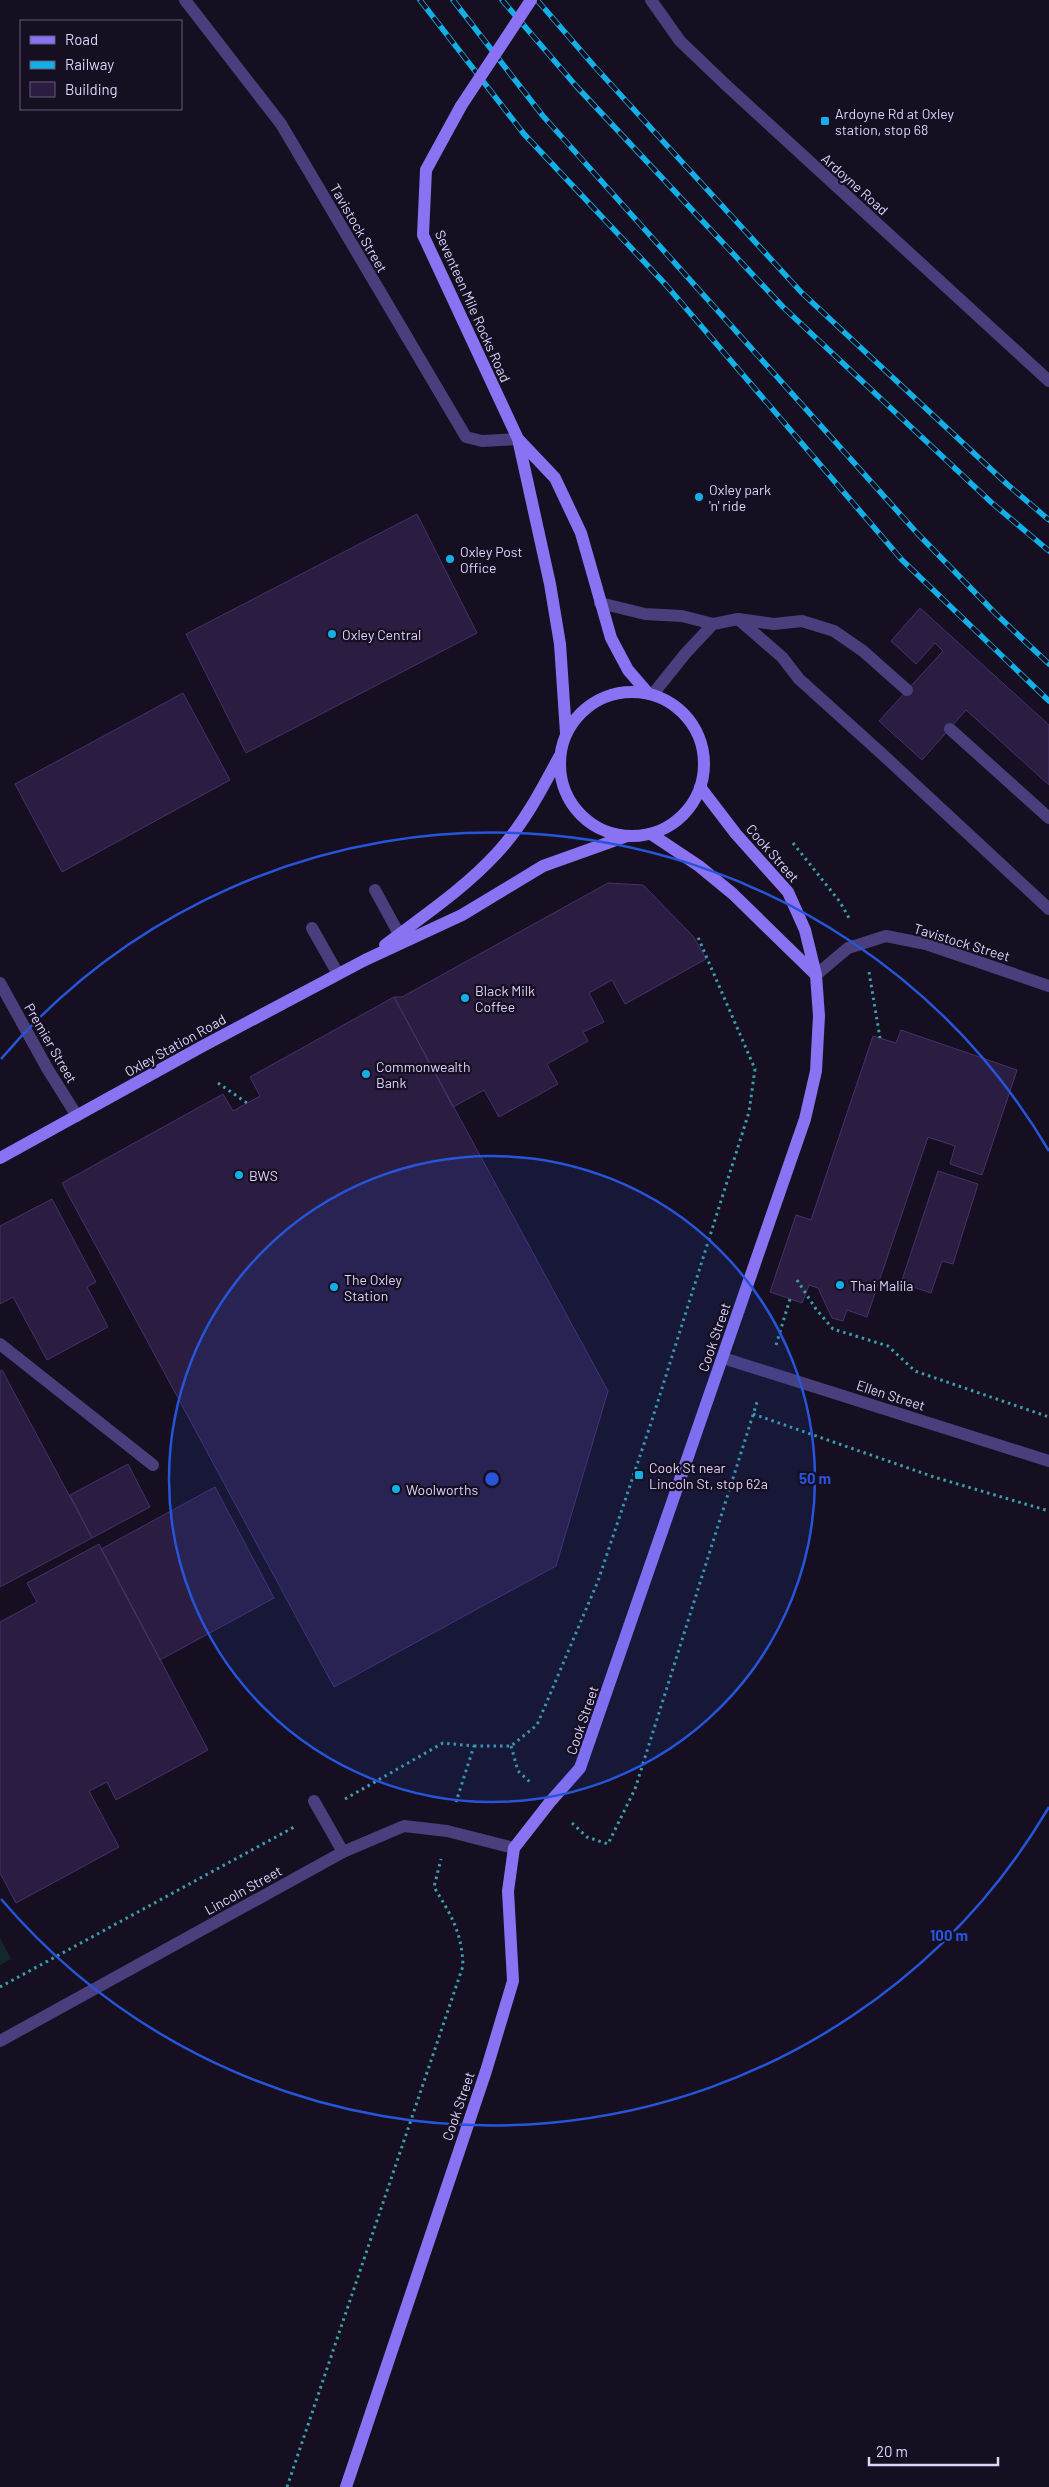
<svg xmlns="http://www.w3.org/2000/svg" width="1049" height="2487" viewBox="0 0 1049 2487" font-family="Barlow,sans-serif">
	<rect width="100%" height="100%" fill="#150f21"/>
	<!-- green -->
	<path fill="#13282b" d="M0,1938L11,1959L0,1965Z"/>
	<!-- building -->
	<path fill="#2a1d41" stroke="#46316b" d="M417,514L477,633L246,753L186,634Z
		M920,608L1049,725V785L966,710L922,760L879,721L943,651L935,643L916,664L891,641Z
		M183,693L230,780L62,872L15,784Z
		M608,883L643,885L693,936L706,959L625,1004L612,980L589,993L604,1022L583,1032L588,1041L547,1064L558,1084L499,1117L484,1090L453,1107L394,997H402Z
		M394,997L608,1391L556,1566L334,1687L62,1183L223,1094L233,1111L260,1096L250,1077Z
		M901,1030L1017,1070L982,1175L950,1164L955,1146L928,1137L867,1317L847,1310L843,1321L832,1318L818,1288L809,1285L802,1303L770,1292L796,1215L811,1220L873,1036L896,1043Z
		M938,1171L978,1184L953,1264L942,1261L931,1293L901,1283Z
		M52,1199L96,1282L87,1287L108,1327L47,1360L13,1297L0,1304V1226Z
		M2,1370L92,1538L0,1587V1371Z
		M128,1464L150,1507L92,1538L70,1495Z
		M215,1487L274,1598L160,1660L101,1549Z
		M99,1544L208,1750L116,1800L107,1782L89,1791L119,1847L16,1903L0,1873V1622L37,1602L27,1583Z"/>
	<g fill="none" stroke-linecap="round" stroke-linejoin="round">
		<!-- path -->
		<path stroke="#399faa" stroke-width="3" stroke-dasharray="2.5 4" stroke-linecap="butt" d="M793,843L840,902L849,918
			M869,972L880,1038
			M218,1083L247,1103
			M797,1280L816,1309L833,1329L888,1346L915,1371L1049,1417
			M776,1345L790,1299
			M753,1414L934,1477L1049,1511
			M474,1746H511L537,1725L598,1581L652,1420L749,1112L755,1069L697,935
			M511,1746L518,1771L530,1782
			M345,1799L443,1743L474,1746L456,1802
			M572,1823L587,1837L608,1844L635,1789L758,1399
			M0,1987L296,1826
			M287,2487L463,1966C462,1932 451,1915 434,1887L441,1859"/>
		<!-- lane -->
		<path stroke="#4b3e7c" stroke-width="12" d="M600,603L645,614L682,616L713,624L738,619L774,624L802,621L834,631L863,651L907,690
			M738,619L782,657L799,679L881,753L1049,909
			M653,694L685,654L713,624
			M950,729L1049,818
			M375,890L399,934
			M312,928L338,974
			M0,1344L153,1465
			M314,1801L343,1852"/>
		<!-- street -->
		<path stroke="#4b3e7c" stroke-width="12" d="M185,0L281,124L466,437L482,441L518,439
			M651,0L680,41L726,85L1049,381
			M816,975L848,948L886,936L926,944L1049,986
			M0,983L47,1068L77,1116
			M723,1358L1049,1461
			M0,2041L343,1852L404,1826L447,1831L514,1848"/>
		<!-- secondary -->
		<path stroke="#8a72f3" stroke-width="12" d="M461,106L426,170L423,235L518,439L550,584L560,644L566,733
			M518,439L555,478L581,533L611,638L628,670L647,692
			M560 764a72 72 0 1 1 144 0a72 72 0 1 1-144 0Z
			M651,834L699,866L733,894L816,975
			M385,945C423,916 464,889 497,853C523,825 541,791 559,757
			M0,1158L201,1047L365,960L462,915L543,866L627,836
			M346,2487L486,2071L513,1981L508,1891L514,1848L550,1802L580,1768L805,1119L816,1071L819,1016L816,975L805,930L788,892L736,834L700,787"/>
		<!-- rail casing -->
		<g stroke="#13b0e7" stroke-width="5.5">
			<path id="rail" d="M420,0L524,134L666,285L902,560L1049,701
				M453,0L543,116L917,533L996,614L1049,664
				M502,0L577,87L783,307L992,503L1049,551
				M537,0L595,67L801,292L1008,485L1049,520"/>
		</g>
		<!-- rail -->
		<use href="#rail" stroke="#150f21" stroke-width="4" stroke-dasharray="11" stroke-linecap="butt"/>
		<!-- secondary-bridge -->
		<path stroke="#8a72f3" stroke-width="12" d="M461,106L531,0"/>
	</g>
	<!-- distance rings -->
	<circle cx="492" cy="1479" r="323" fill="#2755da" fill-opacity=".12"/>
	<g fill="none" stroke="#2755da" stroke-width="2.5">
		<circle cx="492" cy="1479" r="323"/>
		<path d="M1049 1807A646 646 0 0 1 1 1899M1 1059A646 646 0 0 1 1049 1151"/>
	</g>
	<!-- markers -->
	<g fill="#13b0e7" stroke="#150f21" stroke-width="2">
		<rect x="820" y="116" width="10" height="10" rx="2.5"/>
		<circle cx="699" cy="497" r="5"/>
		<circle cx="450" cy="559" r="5"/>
		<circle cx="332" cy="634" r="5"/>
		<circle cx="465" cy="998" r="5"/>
		<circle cx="366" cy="1074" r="5"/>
		<circle cx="239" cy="1175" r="5"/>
		<circle cx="840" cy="1285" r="5"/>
		<circle cx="334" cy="1287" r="5"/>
		<rect x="634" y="1470" width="10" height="10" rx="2.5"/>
		<circle cx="396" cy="1489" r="5"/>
	</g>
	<g text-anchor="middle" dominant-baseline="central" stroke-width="4.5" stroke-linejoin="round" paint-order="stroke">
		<!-- poi labels -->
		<g font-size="14" fill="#ded3fb" stroke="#150f21" text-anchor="start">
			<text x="835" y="113">Ardoyne Rd at Oxley<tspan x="835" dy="16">station, stop 68</tspan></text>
			<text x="709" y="489">Oxley park<tspan x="709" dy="16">'n' ride</tspan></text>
			<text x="460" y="551">Oxley Post<tspan x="460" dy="16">Office</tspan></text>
			<text x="342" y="634">Oxley Central</text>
			<text x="475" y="990">Black Milk<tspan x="475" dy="16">Coffee</tspan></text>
			<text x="376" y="1066">Commonwealth<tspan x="376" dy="16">Bank</tspan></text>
			<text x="249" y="1175">BWS</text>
			<text x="344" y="1279">The Oxley<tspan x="344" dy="16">Station</tspan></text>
			<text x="850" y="1285">Thai Malila</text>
			<text x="649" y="1467">Cook St near<tspan x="649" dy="16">Lincoln St, stop 62a</tspan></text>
			<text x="406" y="1489">Woolworths</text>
		</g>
		<!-- street labels -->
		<g font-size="14" fill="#ded3fb" stroke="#150f21">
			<text transform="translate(855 184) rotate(42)">Ardoyne Road</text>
			<text transform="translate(359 228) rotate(60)">Tavistock Street</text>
			<text transform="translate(473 306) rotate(66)">Seventeen Mile Rocks Road</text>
			<text transform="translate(773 853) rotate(49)">Cook Street</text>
			<text transform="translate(962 942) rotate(17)">Tavistock Street</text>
			<text transform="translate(51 1043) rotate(60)">Premier Street</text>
			<text transform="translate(175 1045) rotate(-29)">Oxley Station Road</text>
			<text transform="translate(714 1337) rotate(-71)">Cook Street</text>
			<text transform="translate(891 1395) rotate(18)">Ellen Street</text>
			<text transform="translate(582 1720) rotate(-71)">Cook Street</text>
			<text transform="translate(243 1890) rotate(-29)">Lincoln Street</text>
			<text transform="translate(458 2106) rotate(-71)">Cook Street</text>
		</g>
	</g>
	<circle cx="492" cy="1479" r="8" fill="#2755da" stroke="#150f21" stroke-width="2.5"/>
	<g font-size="15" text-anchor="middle" font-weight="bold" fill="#2755da" stroke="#150f21" stroke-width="4.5" stroke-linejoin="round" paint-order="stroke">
		<text x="815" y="1484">50 m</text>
		<text x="949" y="1941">100 m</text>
	</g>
	<!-- legend -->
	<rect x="20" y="20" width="162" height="90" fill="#150f21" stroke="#655d78"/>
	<rect x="30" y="36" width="25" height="8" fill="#8a72f3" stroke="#655d78"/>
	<text x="65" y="45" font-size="15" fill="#ded3fb">Road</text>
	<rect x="30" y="61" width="25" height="8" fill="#13b0e7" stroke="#655d78"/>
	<text x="65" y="70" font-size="15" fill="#ded3fb">Railway</text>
	<rect x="30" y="82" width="25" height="15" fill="#2a1d41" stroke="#655d78"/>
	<text x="65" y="95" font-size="15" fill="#ded3fb">Building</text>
	<!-- scale -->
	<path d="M869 2457v8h129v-8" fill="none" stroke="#ded3fb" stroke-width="2.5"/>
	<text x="876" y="2457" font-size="15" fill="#ded3fb" stroke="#150f21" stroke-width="4" paint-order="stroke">20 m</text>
</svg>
